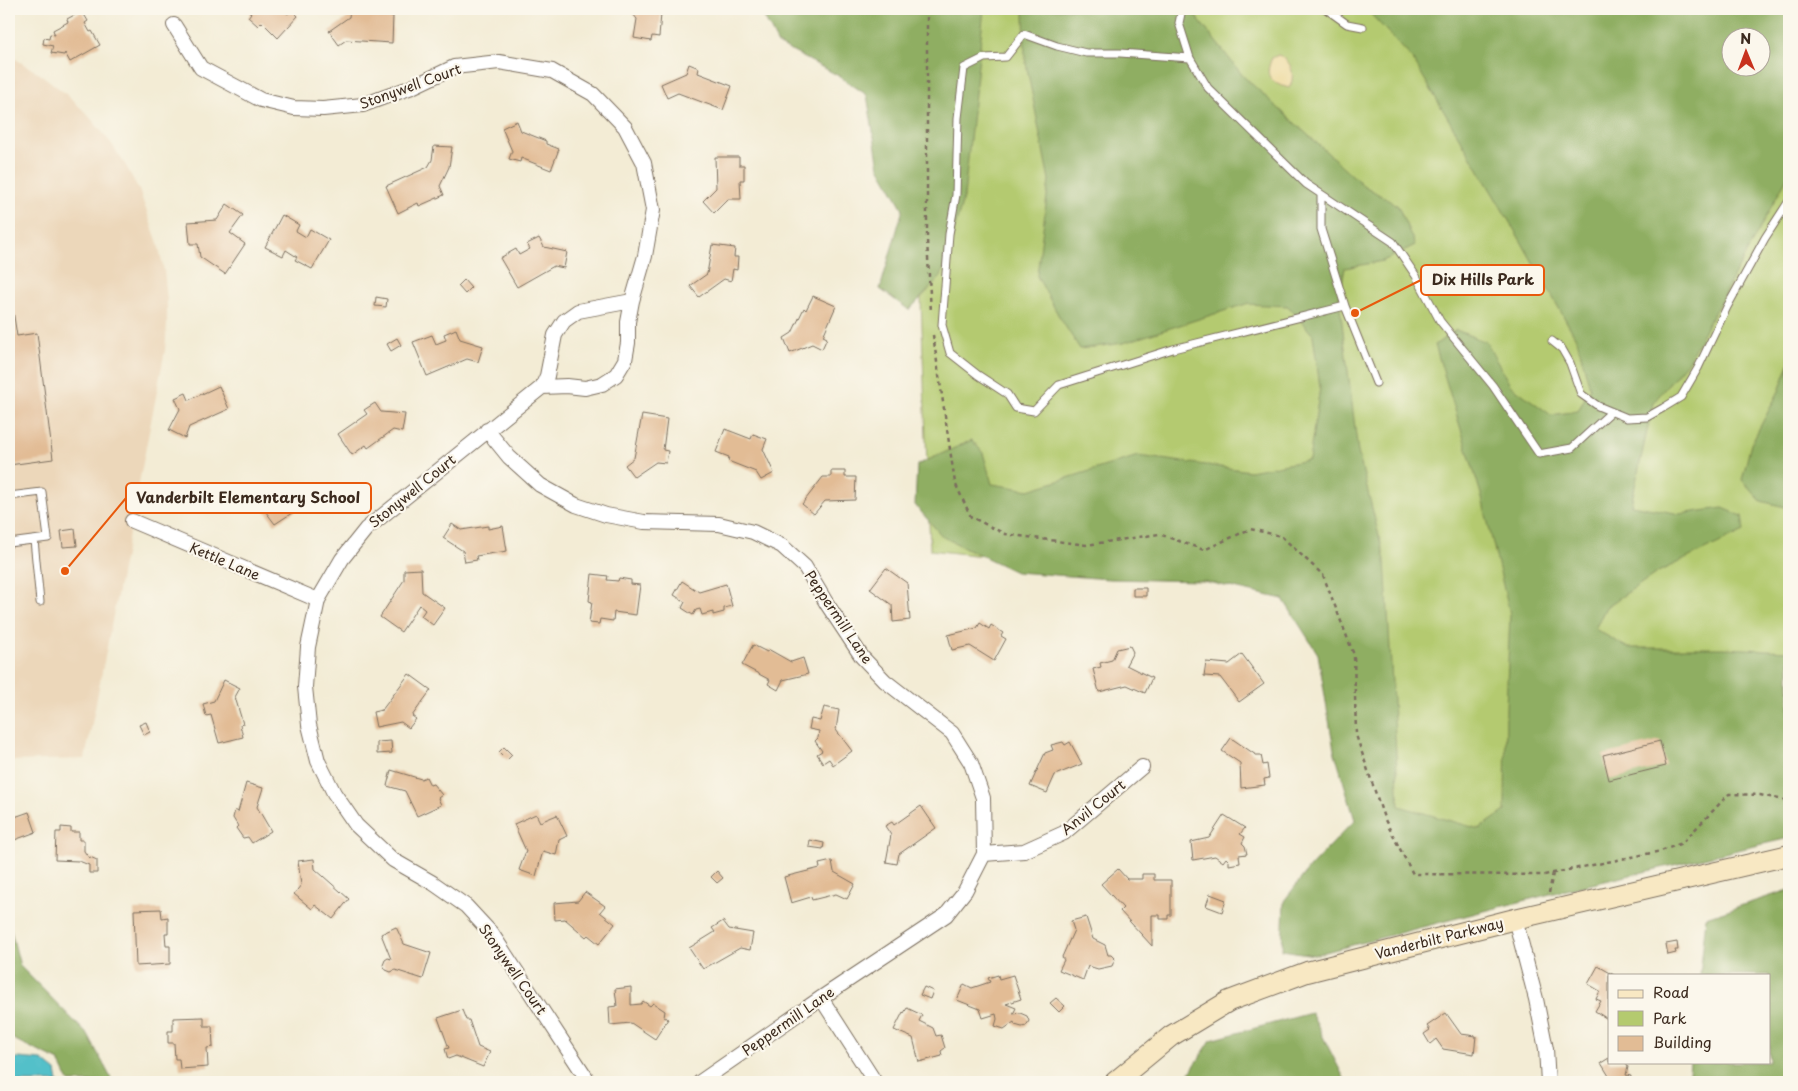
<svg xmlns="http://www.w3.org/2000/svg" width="1798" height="1091" viewBox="0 0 1798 1091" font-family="'Playpen Sans',sans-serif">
	<rect width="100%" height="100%" fill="#fbf7ec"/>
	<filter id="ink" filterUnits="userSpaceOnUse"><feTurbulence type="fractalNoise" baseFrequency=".02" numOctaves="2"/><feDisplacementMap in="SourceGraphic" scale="10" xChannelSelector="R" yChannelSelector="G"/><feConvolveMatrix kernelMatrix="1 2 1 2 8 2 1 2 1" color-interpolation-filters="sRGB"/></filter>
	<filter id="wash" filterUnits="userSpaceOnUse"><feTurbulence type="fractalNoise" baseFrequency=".0096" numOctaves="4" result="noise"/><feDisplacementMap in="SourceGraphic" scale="20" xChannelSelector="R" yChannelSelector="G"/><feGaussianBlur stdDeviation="1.12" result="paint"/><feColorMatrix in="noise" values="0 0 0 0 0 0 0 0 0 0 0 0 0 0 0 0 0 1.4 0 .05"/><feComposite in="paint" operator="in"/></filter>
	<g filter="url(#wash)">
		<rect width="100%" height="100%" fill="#f3ecd5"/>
		<!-- built -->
		<path fill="#ecd7ba" d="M9,55L43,76L66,94L86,113L111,143L126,166L139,190L158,243L164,271L167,299V325L165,350L85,759L9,761Z"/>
		<!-- green -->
		<path fill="#b4ca6f" stroke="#787a46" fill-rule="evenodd" d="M813,9H1789V831L1375,848L1313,593L930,550L913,77ZM1730,38H1760V68H1730Z"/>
		<!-- forest -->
		<path fill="#8fae62" stroke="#656c40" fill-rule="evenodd" d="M760,9H984L964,196L941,277L909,310L880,289L903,209L879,167L867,95L839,76L778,44Z
			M1024,9H1190L1243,76L1363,185L1398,206L1415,245L1383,261L1345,268L1339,299L1358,452L1385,560L1399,806L1479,829L1505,811L1506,708L1510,614L1481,494L1435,345L1456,330L1486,342L1510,385L1551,415L1578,411L1590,388L1577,340L1518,236L1412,58L1366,9H1789V174L1688,361L1653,403L1631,505L1680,514L1723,508L1742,516L1744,531L1658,572L1606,607L1595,629L1628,648H1723L1789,651V838L1558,892L1314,955L1282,950L1284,901L1310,867L1355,820L1334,750L1318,654L1283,599L1203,581L1109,579L1016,572L943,537L915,505L917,465L972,440L983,453L992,484L1029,490L1138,456L1250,471L1309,460L1320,387L1313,335L1288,306L1246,304L1123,343L1080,349L1060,318L1037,276L1049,180L1025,58ZM1730,38H1760V68H1730Z
			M1789,364V508L1761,501L1742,480L1751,444L1779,391Z
			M1789,890V1082H1688L1690,1062H1769V975H1700L1706,917Z
			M9,923L20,966L88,1035L113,1082H69L59,1061L9,1037Z
			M1311,1013L1346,1082H1184L1211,1040Z"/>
		<!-- sand -->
		<path fill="#eeda9e" stroke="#94825e" d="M1278,55C1292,59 1296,77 1289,88C1271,83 1263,77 1272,58Z"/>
		<!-- water -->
		<path fill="#52c0c9" stroke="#467574" d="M18,1058L42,1060L56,1071L58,1082H9V1059Z"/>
		<g id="blocks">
			<!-- building -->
			<path fill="#e2bc95" d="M246,9H282L288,14L292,10L298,16L278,38L262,22L258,26L248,17L251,13Z
				M350,9H377V14L393,16L392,43L346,40L339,45L329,31L349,17Z
				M629,9H670L661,14L659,37L652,36L651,41L634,38L637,19Z
				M82,11L88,21L85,23L90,32L92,31L100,45L70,62L65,53L64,55L51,53L53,46L43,44L44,38L49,39L50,34L55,35L53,30L68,22L67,19Z
				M689,64L699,68L698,73L732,86L723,110L678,93L667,98L661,84L686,73Z
				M517,121L521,131L546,141V144L559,149L551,170L521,158L520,162L509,159L512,151L502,128Z
				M434,146L452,147L449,167L440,186L444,195L419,206L418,203L398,213L386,186L428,167L432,160Z
				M715,157H739V165H744V180H740L741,199H728L714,213L703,201L716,188Z
				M227,204L243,215L230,233L245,244L225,274L200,257L198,244H190L188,222L217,220Z
				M282,215L299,225L296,231L306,237L310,229L329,240L312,269L295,260L297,257L286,250L283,256L265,247Z
				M539,238L544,247L567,252L564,268L554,266L517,287L500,258L516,249L519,255L530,249L527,244Z
				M712,245L735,248L734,257H738L737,270L733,269L731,281L724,279L699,297L690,286L707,274Z
				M464,280L471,288L465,294L458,286Z
				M9,284L17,336L37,333L53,459L9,465Z
				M813,296L836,306L823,336L827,338L822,349L812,344L790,353L784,338L792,333L804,308L806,310Z
				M376,297L387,299L386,307L375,306Z
				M456,329L460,339L483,346L478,362L467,359L427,376L413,342L432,335L436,344L446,340L444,334Z
				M397,338L401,345L391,351L387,344Z
				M219,386L229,409L189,427L185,438L169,430L180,409L175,398L186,393L189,400Z
				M375,403L381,412L405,414L402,432L393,430L368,448L366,445L352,455L338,434L367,414L364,410Z
				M642,415L667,419L663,450L668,451L666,463L656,462L634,477L625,465L634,458Z
				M725,429L751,439L753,434L767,439L763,449L774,473L761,480L756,472L728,461L729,457L716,452Z
				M831,471H845V477H856L855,500L825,501L814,514L802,504L823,477H831Z
				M287,486L290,491L321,496L318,512L298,509L275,524L260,504L266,500L265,495L279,489L280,491Z
				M452,524L461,530L488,526V529L503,526L507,551L476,556L477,560L465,562L463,551L443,538Z
				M75,529L77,546L63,547L61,531Z
				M886,568L907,583L910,620L893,622L892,605L870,589Z
				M421,569L422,592L445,608L433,625L421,616L425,610L419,605L401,632L380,617L404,580V570Z
				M592,574L608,576L607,580L618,581L619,578L631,580V584L640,585L636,615L614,612L613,621L600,619L599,624L589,623L592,602L589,601Z
				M682,581L699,592L726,584L732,606L724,608V612L713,615V612L702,615L700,609L696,610L693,615L682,608L685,602L674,595Z
				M1133,588H1146V596H1133Z
				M980,623L989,629L991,625L1003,633L1001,636L1006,639L994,661L970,646L952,650L948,635L977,628Z
				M753,645L767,652L768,649L791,662L803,658L808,674L783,680L778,690L768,684L770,680L742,665Z
				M1130,646L1133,652L1126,665L1152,678L1145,693L1127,685L1099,692L1093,669L1101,667L1100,663L1112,660L1117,649Z
				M1242,654L1264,684L1239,702L1220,677L1204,676L1206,662L1229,664Z
				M409,674L431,690L412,716L416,719L409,728L401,722L376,727L373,712L382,710Z
				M224,680L240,688L235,697L243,724L240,725L243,737L219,743L211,715L206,716L203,704L214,701Z
				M824,707L839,710L836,730L852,751L833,765L829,759L823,763L817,754L822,751L815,741L818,738L819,731L809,729L811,719L820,721Z
				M146,722L150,732L144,735L139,725Z
				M1231,738L1256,755H1261L1263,765L1267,764L1269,778L1264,779L1265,785L1241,788L1240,763L1222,751Z
				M391,741L392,753L377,754V742Z
				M1660,741L1666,766L1609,780L1603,755Z
				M1063,742L1065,745L1070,742L1082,764L1055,775L1047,793L1030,786L1045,753L1053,750L1051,745Z
				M504,747L512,755L507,760L499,752Z
				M391,770L421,779L426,777L430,785L433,784L442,795L438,798L441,805L417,816L405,791L387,786Z
				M246,783L263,788L257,807L271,831L252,843L248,837L243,838L236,828L238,826L233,818L235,810L238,812Z
				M921,806L936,828L899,854L897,864L886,862L891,835L885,826L892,822L894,825Z
				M29,812L36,832L9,842V819Z
				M536,814L540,822L557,815L567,836L559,840L556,855L543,851L536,876L519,870L526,851L514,824Z
				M1224,815L1245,828L1240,834L1245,837L1242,843L1245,846L1247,854L1239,855L1240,863L1229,865V861L1226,858L1223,862L1215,856L1193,860L1191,842L1209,838Z
				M61,827L71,828V832H79V840H84V851L89,858L90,857L97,860V873H89V865L79,861L55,860L56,832H61Z
				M810,840L824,843L823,849L809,847Z
				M314,859L315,869L349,899L333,919L315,905L312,909L294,894L301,885L298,861Z
				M832,861L834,872L855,884L847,899L836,894L812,900L811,897L791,903L784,877L820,868L819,864Z
				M1118,869L1127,879H1142V874H1154V880H1171V915H1168V919H1160V915H1152V946L1120,911L1123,908L1101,884Z
				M717,871L723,878L717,883L711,877Z
				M585,892L605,906L600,912L615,924L599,944L588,935L586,937L565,919L555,920L554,903L578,901Z
				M1210,894L1226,900L1222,912L1206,906Z
				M161,909L162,918L168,917V933H165L166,946H170V964L136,966L134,910Z
				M1086,917L1093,939L1105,945L1108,955H1111L1115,959L1112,966L1098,969L1088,966L1083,980L1059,970L1064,960L1062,957L1074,930L1071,921Z
				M723,921L729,929L753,933L750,950L740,948L703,969L689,948L715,932L712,928Z
				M396,927L404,944L431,953L423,979L395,970L391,972L386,970L383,965L385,960L388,958L391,959L381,934Z
				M1677,942L1678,950H1675L1676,953L1668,955L1666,944Z
				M1598,966L1614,975H1609V1020L1595,1011L1601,1001L1596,999L1600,991L1588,984Z
				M998,975L999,979L1013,975L1021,999L1006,1004L1016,1008L1013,1014L1020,1013L1027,1016L1029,1021L1026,1026L1022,1027L1015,1025L1014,1022L1004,1029L995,1026L997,1019L996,1014L983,1018L980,1009L957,1000L964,984L972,988L990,982L988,978Z
				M631,987V1005L641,1004L643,1001L650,1006L653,1003L665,1011L664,1017L668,1019L655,1039L631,1023L610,1025L609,1007L617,1006L615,989Z
				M924,987L933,991L930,999L920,995Z
				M1056,998L1065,1006L1059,1012L1050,1003Z
				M907,1008L922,1015L919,1021L933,1028L936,1036L941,1035L945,1048L941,1051L942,1056L919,1062L913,1038L894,1030L903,1012L904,1013Z
				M462,1010L466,1020H469L478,1047L490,1052L483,1067L456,1056L448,1059L445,1049L449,1048L438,1018Z
				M1446,1013L1461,1034L1476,1036L1474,1054L1443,1049L1436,1039L1430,1044L1424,1034L1430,1030L1427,1026Z
				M204,1017V1026H212L213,1047L207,1048L208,1067L180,1069L179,1059H175L174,1043H168V1031H173V1018Z
				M1609,1058V1062H1625L1628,1067L1626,1075L1631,1076L1630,1082H1607L1609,1076L1601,1063Z"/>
		</g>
	</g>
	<g filter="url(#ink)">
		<use href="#blocks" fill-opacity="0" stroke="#7b6e5e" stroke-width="1"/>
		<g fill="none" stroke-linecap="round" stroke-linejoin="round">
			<!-- service casing -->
			<g stroke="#7b6e5e" stroke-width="9">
				<path id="service" d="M1182,9L1179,23L1190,58
					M1326,9L1347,24L1363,27
					M1321,195V229L1345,306
					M1552,341L1562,349L1570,363L1581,394L1598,406L1627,418L1647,417L1663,408L1681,397L1698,368L1727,307L1765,238L1789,201
					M1376,383L1345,306L1173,349L1059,385L1034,411L1016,408L1007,394L978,375L950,353L942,325L949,234L956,195L958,118L964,68L984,58L1006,57L1024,34L1057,46L1086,53H1120L1190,58L1208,88L1306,184L1393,242L1416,276L1440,321L1493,386L1539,454L1572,448L1611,412
					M9,496L42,492L48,538L9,543
					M34,540L40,602"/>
			</g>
			<!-- minor casing -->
			<g stroke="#7b6e5e" stroke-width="16">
				<path id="minor" d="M174,25L201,68L261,100L294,108L323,109L363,105L412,87L454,67L499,62L552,71L593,94L625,127L644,163L653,210L645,256L632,301
					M542,387L567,386L585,388L602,384L616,375L625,360L628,343V322L632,301L578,311L564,321L555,335L547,376L542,387L366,529L342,559L318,600L308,647L305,687L309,725L318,761L334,793L356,825L393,860L433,883L466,906L492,934L589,1082
					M487,430L509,457L540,485L576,505L606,515L644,522L719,524L753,532L782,546L805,567L827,604L862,657L885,681L952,733L971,763L983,798L984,854L965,891L946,915L821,998L700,1082
					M132,521L318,600
					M984,854L1024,851L1064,833L1142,767
					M1515,919L1536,999L1546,1049L1548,1082
					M821,998L875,1082"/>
			</g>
			<!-- secondary casing -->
			<g stroke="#7b6e5e" stroke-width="22">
				<path id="secondary" d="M1115,1082L1171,1036L1229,1001L1307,972L1515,919L1789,855"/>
			</g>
			<!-- path -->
			<path stroke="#7b6e5e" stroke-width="2.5" stroke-dasharray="4 4" stroke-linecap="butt" d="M927,9V240L931,312
				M933,335L955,483L971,517L1005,534L1086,545L1159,534L1204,550L1250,529L1281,536L1323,575L1354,655L1356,735L1384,818L1413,874L1544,875L1661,851L1682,843L1729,794L1760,795L1789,801
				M1549,893L1553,873"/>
			<!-- service -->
			<use href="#service" stroke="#fff" stroke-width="7"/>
			<!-- minor -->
			<use href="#minor" stroke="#fff" stroke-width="14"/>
			<!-- secondary -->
			<use href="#secondary" stroke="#f8e8c3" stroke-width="20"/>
		</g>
	</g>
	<g text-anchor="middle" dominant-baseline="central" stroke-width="4.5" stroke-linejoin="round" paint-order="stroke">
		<!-- street labels -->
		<g font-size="14" fill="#3b2a1e" stroke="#fbf7ec">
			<text transform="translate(410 86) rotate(-20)">Stonywell Court</text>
			<text transform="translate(412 491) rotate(-39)">Stonywell Court</text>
			<text transform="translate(225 561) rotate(23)">Kettle Lane</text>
			<text transform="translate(839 617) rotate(56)">Peppermill Lane</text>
			<text transform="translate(1093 807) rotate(-39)">Anvil Court</text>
			<text transform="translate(1439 938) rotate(-14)">Vanderbilt Parkway</text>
			<text transform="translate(513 969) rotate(55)">Stonywell Court</text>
			<text transform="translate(788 1021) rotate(-35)">Peppermill Lane</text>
		</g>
	</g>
	<!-- callouts -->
	<path fill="none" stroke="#e8590c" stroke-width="2" d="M1355 313L1421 280M65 571L126 498"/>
	<g fill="#e8590c" stroke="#fbf7ec" stroke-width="2">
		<circle cx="1355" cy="313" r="5"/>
		<circle cx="65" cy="571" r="5"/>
	</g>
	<g fill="#fbf7ec" stroke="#e8590c" stroke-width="2">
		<rect x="1421" y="265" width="123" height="30" rx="5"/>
		<rect x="126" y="483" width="245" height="30" rx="5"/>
	</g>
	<g font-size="15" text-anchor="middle" font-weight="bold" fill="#3b2a1e">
		<text x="1483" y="285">Dix Hills Park</text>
		<text x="248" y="503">Vanderbilt Elementary School</text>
	</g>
	<!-- margin -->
	<rect width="1798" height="1091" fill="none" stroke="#fbf7ec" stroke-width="30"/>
	<!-- legend -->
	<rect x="1608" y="974" width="162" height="90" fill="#fbf7ec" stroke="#aea59a"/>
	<rect x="1618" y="990" width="25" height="8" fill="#f8e8c3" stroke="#aea59a"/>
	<text x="1653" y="998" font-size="15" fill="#3b2a1e">Road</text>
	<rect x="1618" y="1011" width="25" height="15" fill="#b4ca6f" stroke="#aea59a"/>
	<text x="1653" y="1024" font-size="15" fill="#3b2a1e">Park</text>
	<rect x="1618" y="1036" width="25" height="15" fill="#e2bc95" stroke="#aea59a"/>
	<text x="1653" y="1048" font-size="15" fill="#3b2a1e">Building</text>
	<!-- north arrow -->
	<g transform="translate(1746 52) rotate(359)"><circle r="24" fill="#fbf7ec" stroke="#aea59a"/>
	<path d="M0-4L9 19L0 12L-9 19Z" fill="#c8321e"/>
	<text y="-8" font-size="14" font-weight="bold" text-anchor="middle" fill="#3b2a1e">N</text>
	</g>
</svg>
